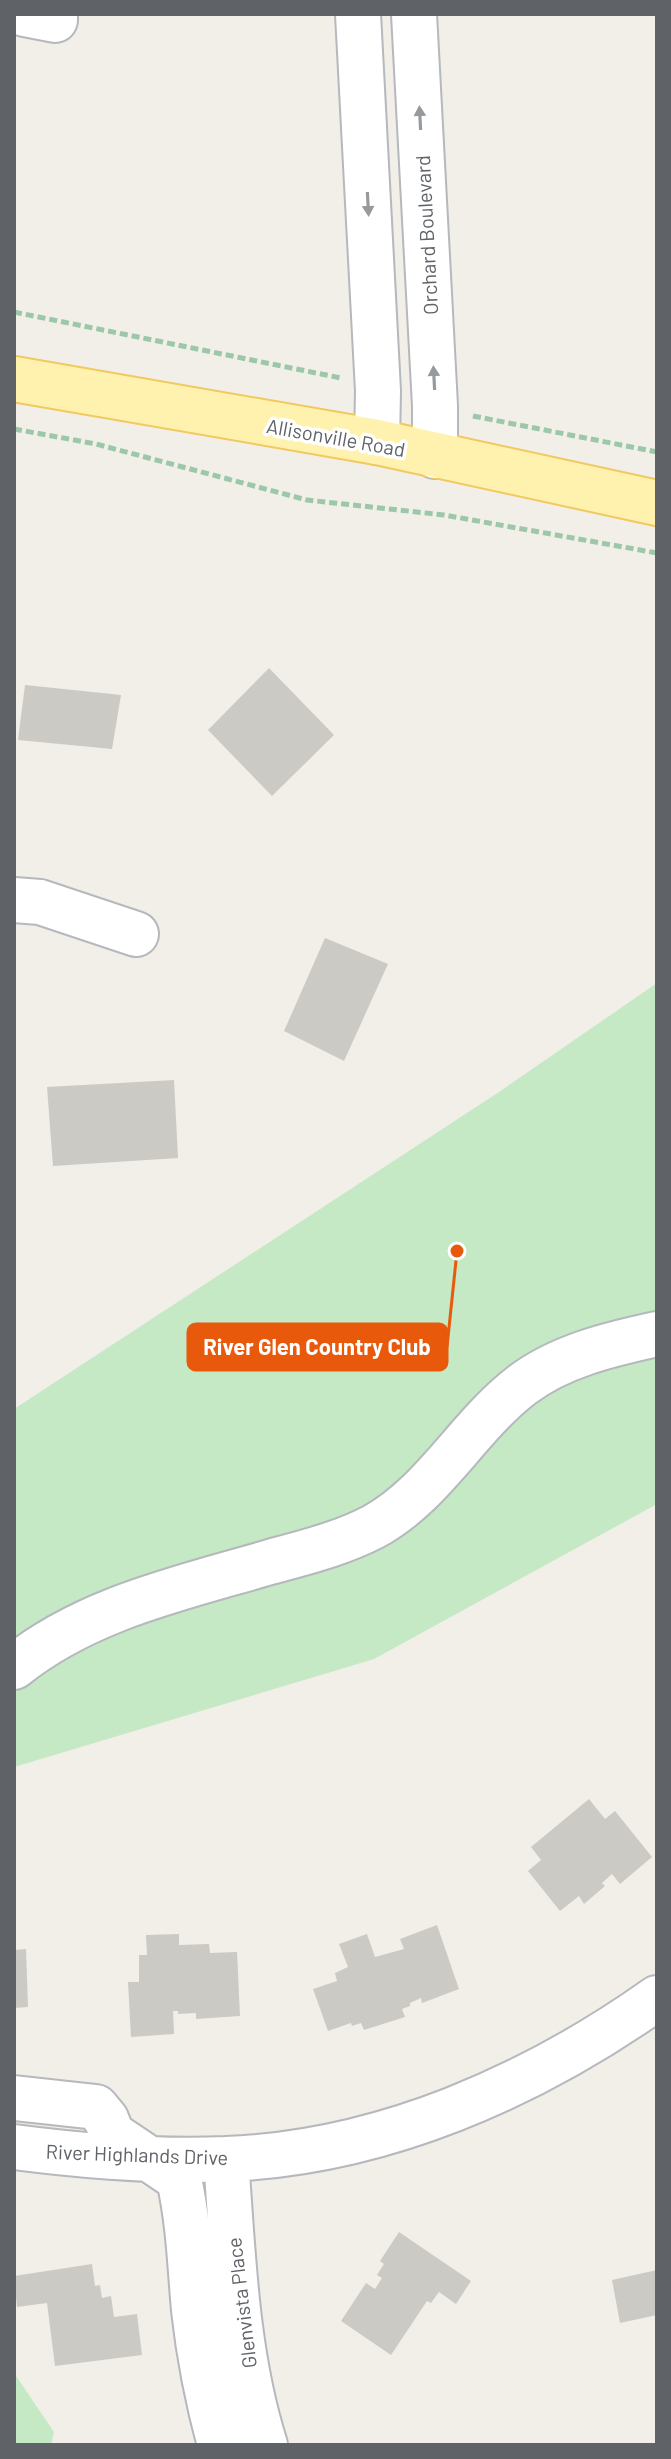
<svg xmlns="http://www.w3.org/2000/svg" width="671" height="2459" viewBox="0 0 671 2459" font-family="Barlow,sans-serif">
	<rect width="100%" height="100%" fill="#f1efe8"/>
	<!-- green -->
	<path fill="#c5e8c5" d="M657,983V1504L374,1659L14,1767V1409L499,1092Z
		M14,2373L54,2432L51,2445H14Z"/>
	<!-- building -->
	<path fill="#cccac5" d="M269,668L334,735L272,796L208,730Z
		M25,685L121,695L112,749L18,740Z
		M325,938L388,964L344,1061L284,1031Z
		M174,1080L178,1158L53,1166L47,1087Z
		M589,1799L605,1819L615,1811L652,1857L620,1884L612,1874L602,1883L605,1886L584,1904L579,1896L560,1911L528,1871L541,1860L531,1847Z
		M437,1925L459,1989L422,2003L421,1998L410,2003V2006L402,2009L405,2017L364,2030L361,2023L352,2026L351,2023L328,2031L313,1989L337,1981L335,1973L348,1967L339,1944L367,1934L375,1957L404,1949L400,1939Z
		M179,1934V1945L209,1944L210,1953L237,1952L240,2016L196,2019V2013L178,2014V2011H173L174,2034L131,2037L128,1982H139V1955H147L146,1935Z
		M26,1949L28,2007L14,2008V1950Z
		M399,2232L471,2281L456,2304L439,2292L431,2303L427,2301L391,2355L341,2321L366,2283L375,2289L382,2278L377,2275L384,2264L380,2261Z
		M92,2264L95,2286L100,2285L102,2298L111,2296L114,2317L137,2314L142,2355L55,2366L47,2303L17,2307L14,2276Z
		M657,2270V2315L620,2323L612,2280Z"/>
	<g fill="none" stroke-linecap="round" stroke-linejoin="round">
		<!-- minor casing -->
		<g stroke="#b5b8bc" stroke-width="48">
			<path id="minor" d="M24,14L55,20V14
				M358,14L378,391L377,442
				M414,14L435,406V456
				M14,900L40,902L136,934
				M14,1667C87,1608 182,1588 270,1562C306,1552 340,1544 373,1527C434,1494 468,1426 522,1385C560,1356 611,1344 657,1334
				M14,2098L96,2107L106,2119L112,2134L179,2179C189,2224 190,2265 194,2310C199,2355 208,2401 220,2445
				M14,2147C83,2156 156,2162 226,2159C382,2153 531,2087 657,1998
				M226,2159C233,2254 236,2354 265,2445"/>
		</g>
		<!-- major casing -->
		<g stroke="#f2c960" stroke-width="48">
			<path id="major" d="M14,379L377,442L657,503"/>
		</g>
		<!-- path -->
		<path stroke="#9cc7a9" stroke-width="5" stroke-dasharray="8 4" stroke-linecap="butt" d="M14,312L341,378
			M473,416L657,452
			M14,429L96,444L307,500L444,515L657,553"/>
		<!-- minor -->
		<use href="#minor" stroke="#fff" stroke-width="44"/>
		<!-- major -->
		<use href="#major" stroke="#fff2af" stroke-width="44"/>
	</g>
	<!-- one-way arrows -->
	<defs><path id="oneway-solid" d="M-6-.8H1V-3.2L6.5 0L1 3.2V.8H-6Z" transform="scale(2)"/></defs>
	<g fill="#979a9d">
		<use href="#oneway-solid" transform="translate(420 118) rotate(-93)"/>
		<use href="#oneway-solid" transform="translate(368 204) rotate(87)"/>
		<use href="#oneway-solid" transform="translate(434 378) rotate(-93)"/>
	</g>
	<g text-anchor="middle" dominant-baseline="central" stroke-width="7" stroke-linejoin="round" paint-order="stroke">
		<!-- street labels -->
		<g font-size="20" fill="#5f6368" stroke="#fff">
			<text transform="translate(426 235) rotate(-93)">Orchard Boulevard</text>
			<text transform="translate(336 437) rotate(10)">Allisonville Road</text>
			<text transform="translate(137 2154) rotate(2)">River Highlands Drive</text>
			<text transform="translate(241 2303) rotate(-97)">Glenvista Place</text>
		</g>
	</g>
	<!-- callouts -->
	<path fill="none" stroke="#e8590c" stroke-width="3" d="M457 1251L447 1347"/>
	<circle fill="#e8590c" stroke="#fff" stroke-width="3" cx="457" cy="1251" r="8"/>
	<rect fill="#e8590c" stroke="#e8590c" stroke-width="3" x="188" y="1324" width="259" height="46" rx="8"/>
	<g font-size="22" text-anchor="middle" font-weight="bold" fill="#fff">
		<text x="317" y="1355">River Glen Country Club</text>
	</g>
	<!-- border -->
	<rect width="671" height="2459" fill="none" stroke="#5f6368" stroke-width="32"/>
</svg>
